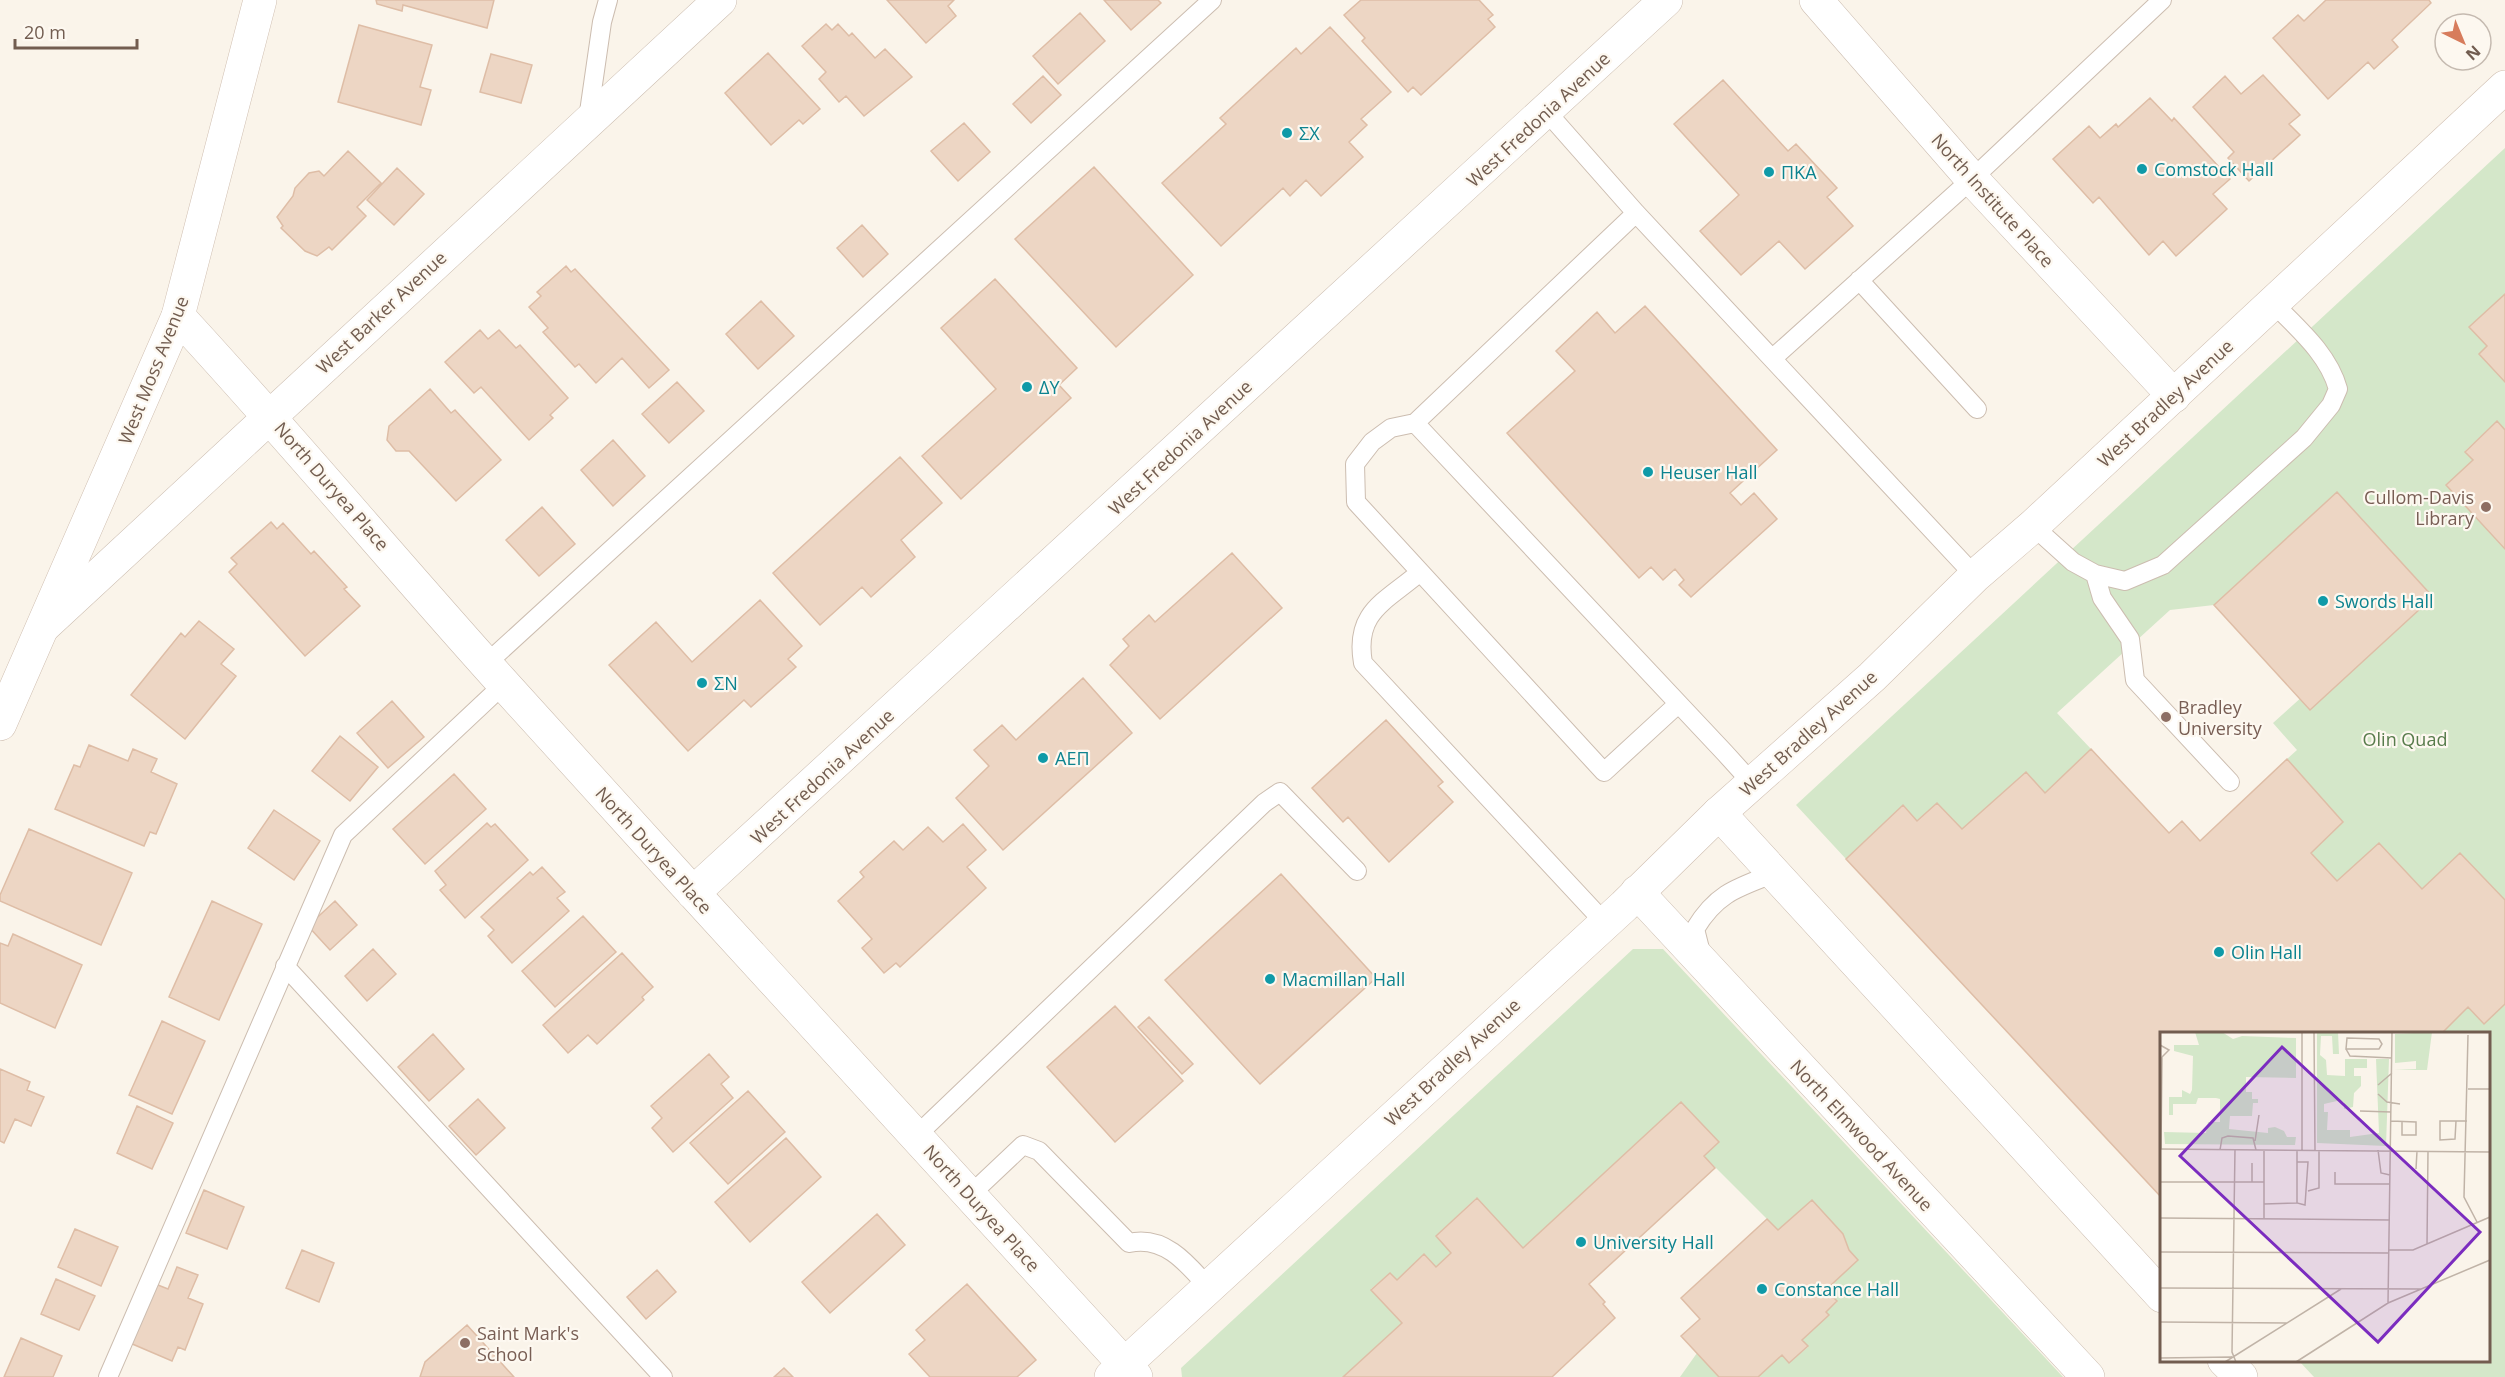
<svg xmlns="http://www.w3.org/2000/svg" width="2505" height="1377" viewBox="0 0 2505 1377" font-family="'Open Sans',sans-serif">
	<rect width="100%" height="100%" fill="#faf4ea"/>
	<!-- green -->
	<path fill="#d4e7c9" d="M2505,148V294L2487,346L2505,382V430L2497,421L2465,451L2473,460L2446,485L2505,549V900L2460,854L2422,889L2379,843L2337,881L2311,853L2343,822L2287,759L2297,750L2273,723L2424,587L2337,492L2214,605L2170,610L2057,713L2091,749L2045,793L2026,772L1962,829L1937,803L1917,821L1903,805L1846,859L1796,805Z
		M1633,949H1663L2063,1377H1758L1782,1355L1789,1363L1808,1347L1802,1340L1828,1315L1826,1312L1837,1302L1832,1296L1830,1286L1858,1260L1849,1250L1843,1234L1812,1201L1778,1230L1704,1156L1719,1142L1681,1102L1523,1248L1476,1198L1436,1236L1451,1253L1436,1267L1424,1255L1397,1280L1390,1273L1371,1289L1402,1323L1343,1377H1182L1181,1368Z
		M2505,1004V1377H2314L2299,1361L2488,1360V1034L2441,1033L2468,1007L2484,1024Z
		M1697,1353L1719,1377H1680Z"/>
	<!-- building -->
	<path fill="#edd6c4" stroke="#debda6" stroke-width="1.5" d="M376,0H494L487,28L403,5L402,11L377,4Z
		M887,0H954L948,6L956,16L926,43Z
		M1104,0H1158L1161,3L1131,30Z
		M1361,0H1479L1493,15L1488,19L1495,27L1421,95L1413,87L1408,92L1362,41L1365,38L1344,15Z
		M2326,0H2429L2431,3L2392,40L2398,47L2374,69L2368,62L2328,99L2273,38L2298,15L2304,21Z
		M1080,13L1105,41L1058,84L1033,56Z
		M826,24L832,30L838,24L849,36L852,33L875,58L885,49L912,77L864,116L846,96L839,102L819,79L826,72L802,46Z
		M359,25L432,45L420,87L431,90L421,125L338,102Z
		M1330,27L1391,92L1361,119L1367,125L1349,142L1363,157L1321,196L1306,180L1290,196L1283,188L1221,246L1162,183L1226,124L1220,118L1296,48L1301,54Z
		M768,53L820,109L803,124L799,120L771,145L725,93Z
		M491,54L532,65L521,103L480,92Z
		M2263,75L2300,115L2289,124L2300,135L2249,181L2228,158L2234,152L2193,107L2225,76L2241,94Z
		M1043,76L1061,95L1031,123L1013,104Z
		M1723,80L1788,151L1796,144L1837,188L1827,197L1853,226L1805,269L1779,241L1741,275L1700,231L1739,195L1674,124Z
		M2150,98L2172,121L2174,118L2230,179L2213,194L2227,209L2176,256L2163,241L2149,255L2099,197L2093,203L2053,159L2089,126L2100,138L2116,124L2118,127Z
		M964,123L990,152L958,181L931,151Z
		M348,151L381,183L357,207L366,216L332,250L329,247L317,256L305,251L281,228L283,226L277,217L293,196L295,188L309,173L319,171L324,176Z
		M1094,167L1193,275L1116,347L1015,239Z
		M397,168L424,194L394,225L367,200Z
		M862,225L888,254L863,277L837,248Z
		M566,266L571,272L575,269L669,370L649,388L622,358L596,383L579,364L575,367L543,332L548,328L529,307L541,296L537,292Z
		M995,279L1077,368L1059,385L1071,398L961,499L922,456L996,389L941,328Z
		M2505,294V382L2479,354L2487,346L2469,327Z
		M761,301L794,336L758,369L726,334Z
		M1645,306L1777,450L1730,493L1741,505L1754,493L1777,519L1691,597L1679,585L1684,580L1675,569L1663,580L1651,567L1639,578L1507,433L1575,371L1556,351L1597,312L1615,333Z
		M480,330L488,339L499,330L516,348L520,345L568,398L550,415L553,418L529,440L481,387L474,393L445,362Z
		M677,382L704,411L669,443L642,414Z
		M430,389L451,413L455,410L501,460L456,501L409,451H396L387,440L389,426Z
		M2497,421L2505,430V549L2446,485L2473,460L2465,452Z
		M613,440L645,476L613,506L581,470Z
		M900,457L942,503L901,540L915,557L871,597L862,587L820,625L773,573Z
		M2337,492L2433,597L2310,710L2214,605Z
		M542,507L575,544L539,576L506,540Z
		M271,522L277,529L283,523L311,554L314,551L347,587L344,589L360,606L305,656L229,572L237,564L231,558Z
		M1232,553L1282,608L1160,719L1110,665L1129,646L1123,639L1149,615L1155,622Z
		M760,600L802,646L788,659L796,667L751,707L744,700L688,751L609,665L656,622L692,662Z
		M199,621L234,649L221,664L236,676L185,739L131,695L181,633L185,637Z
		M1083,678L1132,733L1003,850L956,798L989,766L974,750L1002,725L1016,740Z
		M392,701L424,737L388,768L357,733Z
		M1386,720L1443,782L1438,786L1453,802L1389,862L1348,817L1343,822L1312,788Z
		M340,736L378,767L350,801L312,771Z
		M89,745L128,761L133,749L157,759L151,772L177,784L156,834L150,832L144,846L55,809L74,765L80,767Z
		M2091,749L2169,833L2182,821L2200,841L2287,759L2343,822L2311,853L2337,881L2379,843L2422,889L2460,853L2505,900V1004L2484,1024L2468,1007L2441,1034H2162V1198L1846,859L1903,805L1917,821L1937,803L1962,829L2026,772L2045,793Z
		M454,774L486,809L425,864L393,829Z
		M274,810L320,841L294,880L248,848Z
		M487,823L491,827L495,824L528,860L465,918L440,890L446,885L435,871Z
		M963,824L986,850L967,867L986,888L900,967L896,963L884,973L862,948L872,939L838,901L864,877L860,872L894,841L903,850L928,827L943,842Z
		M29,829L132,873L101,945L0,901V895Z
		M542,867L565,892L557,898L569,911L512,963L488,936L494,930L481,917L530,872L533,875Z
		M1281,874L1376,978L1260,1084L1165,980Z
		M212,901L262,924L219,1020L169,997Z
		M335,901L357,925L330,950L308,926Z
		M583,916L616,952L555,1007L522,971Z
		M13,934L82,965L55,1028L0,1003V943L8,946Z
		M373,949L396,974L367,1001L345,976Z
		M622,953L653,987L642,997L644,1000L597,1044L588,1035L568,1053L543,1025Z
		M1115,1006L1183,1081L1115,1142L1047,1067Z
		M1149,1017L1193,1064L1182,1074L1138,1027Z
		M162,1021L205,1041L172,1114L129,1095Z
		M433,1034L464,1069L429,1101L398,1067Z
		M709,1054L729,1077L721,1084L733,1098L673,1152L652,1128L662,1118L651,1106Z
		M0,1069L30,1082L27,1090L44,1097L31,1126L15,1119L4,1143L0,1141Z
		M748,1091L785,1132L728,1184L690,1143Z
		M478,1099L505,1128L476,1155L449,1126Z
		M1681,1102L1719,1142L1704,1156L1715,1168L1589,1284L1605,1302L1603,1304L1615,1318L1552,1377H1343L1402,1323L1371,1290L1390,1273L1397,1280L1424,1254L1436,1267L1451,1253L1436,1236L1477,1198L1523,1248Z
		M137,1106L173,1123L152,1169L117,1153Z
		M786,1138L821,1177L750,1242L715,1202Z
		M204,1190L244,1207L227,1249L186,1233Z
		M1812,1200L1843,1234L1849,1250L1858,1260L1830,1286L1836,1292L1832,1296L1837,1301L1826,1312L1829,1315L1802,1340L1808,1346L1789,1363L1782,1355L1758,1377H1719L1681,1336L1700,1319L1681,1298L1767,1219L1778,1230Z
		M877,1214L905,1245L830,1313L802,1282Z
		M75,1229L118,1247L101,1286L58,1267Z
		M302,1250L334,1263L319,1302L286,1288Z
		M177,1267L198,1275L188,1298L203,1304L185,1350L178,1347L172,1361L130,1343L148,1281L168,1289Z
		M657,1270L676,1292L646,1319L627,1297Z
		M56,1279L95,1296L79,1330L41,1314Z
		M967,1284L1036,1360L1017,1377H930L909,1354L925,1340L916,1330Z
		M467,1325L514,1377H420L425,1362Z
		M21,1338L62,1356L53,1377H4Z
		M784,1368L793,1377H774Z"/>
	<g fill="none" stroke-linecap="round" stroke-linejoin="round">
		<!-- lane casing -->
		<g stroke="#ccbdb0" stroke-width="20">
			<path id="lane" d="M1546,111L1636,213L1975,576
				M588,119L602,22L608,0
				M1859,280L1977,409
				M1773,358L1972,179L2162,0
				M1415,423L1636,213
				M2033,526L2073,562L2095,574L2125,581L2163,565L2304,438L2331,405L2338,389C2328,353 2297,328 2272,302
				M1419,573C1385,602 1354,612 1363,663L1604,922
				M2095,574L2102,598L2130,639L2135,680L2230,782
				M486,664L1212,0
				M1678,704L1604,772L1356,502L1355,464L1372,442L1391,428L1415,423L1725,753L1753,784
				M1701,953L1695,929C1716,894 1736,888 1773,874
				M285,966L663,1377
				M916,1136L1264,803L1280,792L1357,871
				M970,1195L1023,1145L1039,1151L1129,1243C1164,1235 1187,1263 1208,1287
				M108,1377L343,835L504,684"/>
		</g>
		<!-- street casing -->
		<g stroke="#ccbdb0" stroke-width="34">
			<path id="street" d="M1816,0L1972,179L2174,396
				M178,316C289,436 393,561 502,682C712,915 925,1146 1136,1377
				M44,626L720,0
				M1719,813L2162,1296
				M1637,892L2088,1377
				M693,893L1666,0
				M2224,1360L2241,1377"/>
		</g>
		<!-- secondary casing -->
		<g stroke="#d0bfb1" stroke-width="34">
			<path id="secondary" d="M0,724L178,316L260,0
				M1111,1377L1624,906L1719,813L1872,677L1975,576L2033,526L2505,87"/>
		</g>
		<!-- lane -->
		<use href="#lane" stroke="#fff" stroke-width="18"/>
		<!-- street -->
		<use href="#street" stroke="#fff" stroke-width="33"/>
		<!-- secondary -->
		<use href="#secondary" stroke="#fff" stroke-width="33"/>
	</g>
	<!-- markers -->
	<g fill="#0f9aa8" stroke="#fdf8f0" stroke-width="2">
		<circle cx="1287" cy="133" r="6"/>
		<circle cx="2142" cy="169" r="6"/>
		<circle cx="1769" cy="172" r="6"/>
		<circle cx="1027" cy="387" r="6"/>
		<circle cx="1648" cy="472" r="6"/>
		<circle cx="2323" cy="601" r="6"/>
		<circle cx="702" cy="683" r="6"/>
		<circle cx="1043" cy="758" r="6"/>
		<circle cx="2219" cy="952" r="6"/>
		<circle cx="1270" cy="979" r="6"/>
		<circle cx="1581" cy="1242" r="6"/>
		<circle cx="1762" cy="1289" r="6"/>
	</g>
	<g fill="#8d6e63" stroke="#fdf8f0" stroke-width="2">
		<circle cx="2486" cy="507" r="6"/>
		<circle cx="2166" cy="717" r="6"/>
		<circle cx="465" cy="1343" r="6"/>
	</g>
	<g text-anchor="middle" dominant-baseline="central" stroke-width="4.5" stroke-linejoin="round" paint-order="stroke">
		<!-- street labels -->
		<g font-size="18" fill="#725d50" stroke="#fdf8f0">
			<text transform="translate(1538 119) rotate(-43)">West Fredonia Avenue</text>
			<text transform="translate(1993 200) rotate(48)">North Institute Place</text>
			<text transform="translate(381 312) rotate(-43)">West Barker Avenue</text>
			<text transform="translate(153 370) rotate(-68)">West Moss Avenue</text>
			<text transform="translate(2165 403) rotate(-43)">West Bradley Avenue</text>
			<text transform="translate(1180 447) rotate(-43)">West Fredonia Avenue</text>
			<text transform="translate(332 486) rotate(49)">North Duryea Place</text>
			<text transform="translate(1808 733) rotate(-42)">West Bradley Avenue</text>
			<text transform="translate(822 776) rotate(-43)">West Fredonia Avenue</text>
			<text transform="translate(654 850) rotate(48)">North Duryea Place</text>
			<text transform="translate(1452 1062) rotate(-43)">West Bradley Avenue</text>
			<text transform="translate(1862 1135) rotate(47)">North Elmwood Avenue</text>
			<text transform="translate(982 1208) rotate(48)">North Duryea Place</text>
		</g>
		<!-- culture labels -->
		<g font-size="18" fill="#0d838f" stroke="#fdf8f0" text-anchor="start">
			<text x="1299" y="133">ΣΧ</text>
			<text x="2154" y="169">Comstock Hall</text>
			<text x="1781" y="172">ΠΚΑ</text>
			<text x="1039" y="387">ΔΥ</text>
			<text x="1660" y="472">Heuser Hall</text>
			<text x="2335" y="601">Swords Hall</text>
			<text x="714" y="683">ΣΝ</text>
			<text x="1055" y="758">ΑΕΠ</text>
			<text x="2231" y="952">Olin Hall</text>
			<text x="1282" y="979">Macmillan Hall</text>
			<text x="1593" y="1242">University Hall</text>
			<text x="1774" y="1289">Constance Hall</text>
		</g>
		<!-- education labels -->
		<g font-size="18" fill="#785e54" stroke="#fdf8f0" text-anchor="start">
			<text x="2474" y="497" text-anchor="end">Cullom-Davis<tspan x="2474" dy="21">Library</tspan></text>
			<text x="2178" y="707">Bradley<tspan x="2178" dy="21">University</tspan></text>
			<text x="477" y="1333">Saint Mark's<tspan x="477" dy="21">School</tspan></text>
		</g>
		<!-- park labels -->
		<g font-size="18" fill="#587c4c" stroke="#fdf8f0">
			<text x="2405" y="739">Olin Quad</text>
		</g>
	</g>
	<!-- overview -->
	<g transform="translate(2160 1032)">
		<rect width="330" height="330" fill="#faf4ea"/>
		<path d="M35,0H62L73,7L82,4L136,6V46L86,45V60H92V67H98V71H93L92,84H70L69,97L108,101V96L115,95L124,99L127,105H136L135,113L5,112L4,100L46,101L48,90H60V67L56,66H38L36,72H13V83H9V65H22V58L30,62L32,58L33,24L14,19V13H39ZM157,0H178L179,22H173L172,4H161L160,23L166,28L167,43L185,44V27H207V36H194V44H201V54L194,61L193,75L184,77V70L177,69L164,72V80H168L167,98H190V105L219,101L216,27H229L226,114L157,111ZM272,0L267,38H234L256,37V29L235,31V2Z" fill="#d4e7c9"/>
		<path fill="none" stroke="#c0b3a7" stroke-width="1.5" d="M70,0H141M142,0V118M154,0L155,118M308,3L304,165L317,190M187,6L219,7L222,12L219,17H186ZM0,13L9,18L2,25M186,17L190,24L232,26M218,53L232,41M308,57H330M218,62L227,70L240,72M200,79L231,80M231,89L256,90V103H242V90M296,89L295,107L280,108V89H307M95,109L99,83M0,117L330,120M1,117L2,25M75,117L72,320L76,330M60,118L62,106L68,104L93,106L96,118M137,118V171L145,173L148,130H137M218,118L221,141L230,143M256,137L257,119M175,140V152H230M0,150H104M92,150V131M148,159L159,156V118M104,172L137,171M0,186L230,188M104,186V118M267,212L268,119M229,218H253L330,185M0,220L229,221M0,256L261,257M228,271L232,0M0,290L127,291M0,326L72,325M65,330L181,257M136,330L228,271L330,228"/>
		<path fill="#7b2cbf" fill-opacity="0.15" stroke="#7b2cbf" stroke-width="3" d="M122,15L320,200L218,310L20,124Z"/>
		<rect width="330" height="330" fill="none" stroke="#725d50" stroke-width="3"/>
	</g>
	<!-- north arrow -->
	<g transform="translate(2463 42) rotate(137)"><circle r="28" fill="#fdf8f0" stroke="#c5bab0" stroke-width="1.5"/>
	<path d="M0-4.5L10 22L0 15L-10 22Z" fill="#d77c5c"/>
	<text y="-9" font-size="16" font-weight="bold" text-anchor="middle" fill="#725d50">N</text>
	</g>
	<!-- scale -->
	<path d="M15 39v9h122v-9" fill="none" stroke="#725d50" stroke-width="3"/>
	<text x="24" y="39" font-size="18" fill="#725d50" stroke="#fdf8f0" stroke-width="4.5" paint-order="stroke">20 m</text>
</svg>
